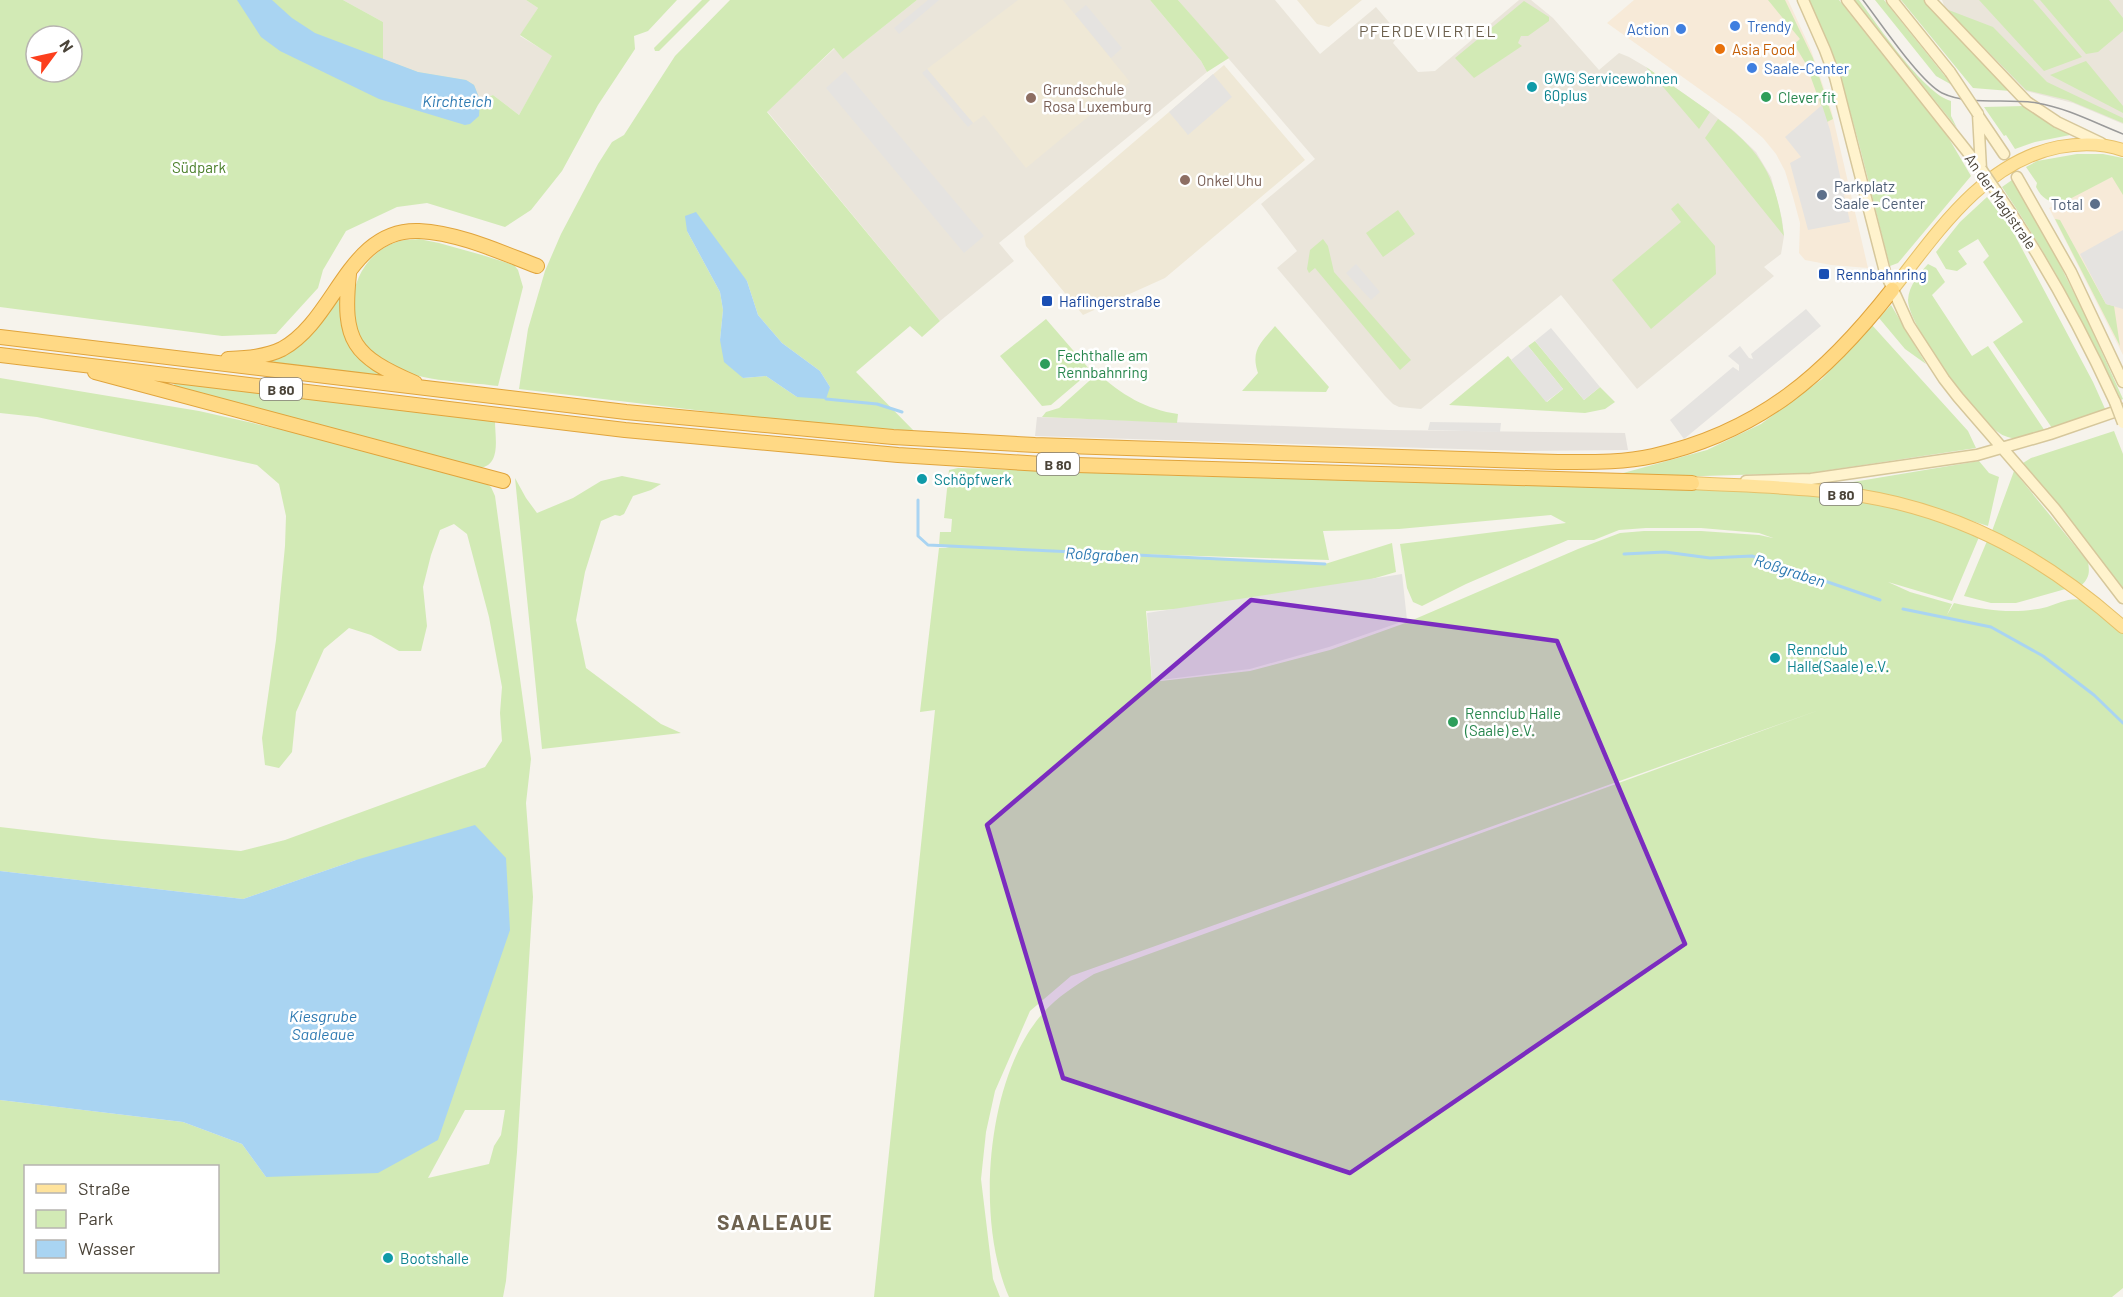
<svg xmlns="http://www.w3.org/2000/svg" width="2123" height="1297" viewBox="0 0 2123 1297" font-family="Barlow,sans-serif">
	<rect width="100%" height="100%" fill="#f6f3ec"/>
	<!-- residential -->
	<path fill="#eae5da" d="M343,0H526L538,8L520,36L553,56L519,115L493,95L480,100L477,93L466,80L418,72L383,59V22Z
		M917,0H1150L1201,61L1207,72L999,243L1014,261L940,321L767,111L835,48L844,58Z
		M1178,0H1275L1320,54L1376,7L1399,34L1393,43L1418,72L1435,71L1519,0H1531L1553,18L1599,70L1619,53L1629,57L1646,67L1710,112L1734,131L1756,152L1771,177L1782,219L1784,236L1781,254L1764,267L1774,276L1637,389L1561,295L1421,409L1399,407L1393,404L1385,396L1277,268L1297,251L1261,204L1315,159Z
		M1942,0H2123V124L2073,103L2026,91L1945,8Z"/>
	<!-- commercial -->
	<path fill="#f7ead8" d="M1634,0H1788L1811,50L1831,109L1868,268L1831,265L1805,260L1799,253L1800,223L1793,197L1785,171L1776,154L1763,138L1740,118L1607,23Z
		M2123,176V355L2049,208L2112,177Z"/>
	<!-- industrial -->
	<path fill="#e6e2dd" d="M1037,417L1389,430L1625,433L1628,450L1524,451L1035,436Z"/>
	<!-- education -->
	<path fill="#efe8d6" d="M1018,0H1063L1130,82L1026,168L984,115L973,123L927,69Z
		M1297,0H1362L1329,27L1317,24Z
		M1224,65L1305,160L1165,278L1083,315L1026,246L1024,236Z"/>
	<!-- green -->
	<path fill="#d2eab5" fill-rule="evenodd" d="M0,0H343L383,22V59L418,72L466,80L474,85L480,100L493,95L519,115L552,56L520,35L538,8L526,0H677L648,31L634,36L635,49L598,105L562,171L531,210L505,227L427,203L397,207L346,231L323,270L318,288L276,334L222,336L0,307ZM36,36H72V72H36Z
		M702,0H710L659,51H655L654,48Z
		M730,0H917L843,59L834,48L767,112L940,321L922,337L910,326L856,372L914,431L771,419L519,389L528,329L545,271L561,234L598,164L612,142L624,135L675,56ZM687,231L747,281L758,315L782,343L820,371L830,387L797,397L766,376L743,378L720,340L723,310L720,292Z
		M1150,0H1178L1229,58L1207,72L1201,61Z
		M1768,0H1785L1813,58L1833,119L1827,122L1806,64L1794,44L1800,39Z
		M1808,0H1839L1948,137L1971,176L1898,263L1890,266C1866,176 1849,83 1808,0Z
		M1854,0H1859C1878,25 1923,93 1951,101V116L1957,128Z
		M1875,0H1884L1952,85L1936,76Z
		M1901,0H1925L2010,91L1973,88Z
		M1979,0H2033L2082,57L2044,71Z
		M2040,0H2109L2123,18V31L2098,52L2086,54Z
		M1524,1L1549,17V21L1528,36H1521L1518,43L1522,46L1474,78L1455,58Z
		M1946,9L1993,27L2047,82L2123,118V123L2068,100L2026,90Z
		M2086,61L2123,106V113L2050,75Z
		M1646,67L1710,112L1699,129Z
		M2024,106L2042,119L2070,132V135L2035,142L2015,149L2006,135L2004,136L1984,107Z
		M1718,119C1764,153 1777,180 1784,236L1705,138Z
		M2077,154H2103L2123,158V195L2112,177L2062,203C2049,202 2042,199 2036,187L2037,183L2026,167L2037,161Z
		M2012,180L2047,239L2085,315L2123,399L2121,400C2086,326 2048,255 2002,187Z
		M1987,197L2012,230L2093,382L2106,411L2052,428L1993,342L2023,322L1983,262L1989,256L1978,239L1958,251L1967,264L1957,271L1946,269L1936,252L1960,222Z
		M1678,203L1715,246L1716,274L1651,329L1612,280L1681,222L1671,209Z
		M1398,210L1415,234L1383,257L1366,233Z
		M2055,219L2060,220L2106,304L2114,306L2120,346Z
		M419,239L439,243L482,255L514,265L518,270L523,287L498,386C460,381 416,382 382,362C377,359 373,353 369,349C337,313 355,253 400,241C406,239 413,240 419,239Z
		M1323,239L1328,246L1334,272L1411,360L1400,370L1315,268L1309,273L1307,269L1310,250Z
		M1928,264L1936,268L1945,282L1932,295L1972,356L1988,346L2045,431C2032,435 2018,442 2005,436C1981,427 1908,326 1908,300C1909,285 1919,274 1928,264Z
		M341,292V318L354,350L384,376L258,361L300,346L319,326Z
		M1891,305L1926,364L1905,349L1879,318Z
		M1046,319L1091,371L1051,405L1042,406L1000,356Z
		M1872,325L1968,431L1976,448L1810,473L1669,477L1616,475L1707,450L1761,424L1822,379Z
		M1275,326L1329,387L1326,392L1242,391L1258,373C1250,350 1262,342 1275,326Z
		M1535,341L1584,400L1600,387L1615,402L1605,409L1585,413L1449,405L1508,356L1547,402L1563,389L1528,346Z
		M1098,373C1120,394 1147,410 1178,414L1177,423L1042,417L1046,412L1059,408Z
		M0,378L199,411L350,445L484,482L491,487L495,496L531,759L526,803L533,897L517,1152L506,1281L503,1297H0V1100L183,1122L242,1144L266,1177L356,860L243,899L0,871V827L102,839L241,851L285,840L485,767L502,741L500,713L502,687L489,617L467,534L454,524L440,530L431,555L423,587L427,626L421,651H399L371,635L349,628L324,649L296,712L292,752L279,768L265,765L262,738L276,640L285,546L286,516L279,484L257,465L37,417L0,413ZM465,1110H505L501,1135L494,1146L489,1164L428,1178ZM26,1166H218V1272H26Z
		M175,383L495,421C495,438 502,468 477,468L172,389Z
		M2114,431L2123,454V592L2060,506L2023,463L2031,458Z
		M1979,461L1989,473L1999,477L1988,526L1898,498L1829,486Z
		M958,468L1216,477L1407,474L1833,489L1982,530L1952,601L1888,582L1910,592L1952,604L1947,615L1954,603C1986,610 2015,615 2047,607C2060,603 2073,595 2087,602C2098,608 2113,624 2123,633V1288L2112,1297H1009C975,1220 986,1077 1043,1013C1057,997 1076,985 1094,974L1822,709L1071,976L1030,1011L995,1091L986,1132L981,1179L993,1279L1000,1297H874L935,710L920,712L939,548H949L939,545L940,532H951L952,519L944,518L949,470ZM1551,515L1566,523L1400,544L1407,588L1413,602L1422,606L1466,584L1568,540H1594L1619,530L1646,528H1701L1759,533L1773,538L1759,535L1701,531H1644L1620,533L1578,549L1408,622L1330,650L1250,671L1152,682L1146,611L1293,602L1396,572L1392,543L1325,564L1008,550L1329,560L1323,531L1399,529Z
		M2014,471L2088,562C2090,573 2089,578 2081,586L1992,531Z
		M622,476L661,484L651,490L633,496L624,514L620,516L615,515L601,521L585,572L576,620L586,668L661,724L681,733L542,749L515,478L526,498L537,513L573,498L601,481Z
		M1987,541L2009,550L2069,588L2016,603H1991L1964,596Z"/>
	<!-- parking -->
	<path fill="#e5e3e0" d="M928,0H939L899,34L894,28Z
		M1086,5L1122,48L1111,58L1075,14Z
		M927,69L973,123L968,127L922,73Z
		M845,71L984,236L964,253L826,88Z
		M1213,74L1232,97L1188,135L1169,112Z
		M1822,105L1830,130L1850,222L1808,230L1790,163L1801,157L1785,137Z
		M2123,230V309L2106,304L2080,254Z
		M1356,264L1380,292L1371,300L1346,273Z
		M1806,309L1821,326L1684,439L1670,420L1733,367L1739,371V365L1728,356L1740,346L1749,358L1753,359L1751,354Z
		M1551,328L1600,387L1584,400L1535,341Z
		M1528,346L1563,389L1546,402L1511,360Z
		M1430,422L1501,423L1500,432L1428,430Z
		M1402,574L1407,620L1329,647L1250,669L1152,681L1147,613Z"/>
	<!-- water -->
	<path fill="#a9d4f2" d="M237,0H272L292,18L315,33L418,72L466,80L474,85L480,100L479,116L470,124L465,125L379,99L280,51L261,37Z
		M696,212L747,281L758,315L782,343L820,371L830,387L826,399L797,397L766,376L743,378L724,362L720,340L723,310L720,292L687,231L685,216Z
		M475,825L506,858L510,930L438,1140L378,1173L266,1177L242,1144L183,1122L0,1100V871L243,899L356,860Z"/>
	<g fill="none" stroke-linecap="round" stroke-linejoin="round">
		<!-- stream -->
		<path stroke="#a9d4f2" stroke-width="3" d="M826,399L877,404L902,412
			M918,500V536L928,545L1325,564
			M1624,554L1665,552L1710,558L1752,556L1880,600
			M1903,609L1991,627L2043,656L2094,695L2123,723"/>
		<!-- secondary casing -->
		<g stroke="#d6c79b" stroke-width="13">
			<path id="secondary" d="M1803,0L1825,50L1835,77L1885,272L1909,325L1944,379L1958,397L2055,509L2123,598
				M1847,0L1981,169
				M1892,0L1950,72
				M1930,0L2027,102L2057,122L2101,143
				M1978,114L1981,169
				M1979,117L2004,154
				M2017,177L2071,272L2123,382
				M1996,191C2043,258 2081,328 2115,402
				M1746,481L1811,479L1977,455L2050,434L2123,409"/>
		</g>
		<!-- primary casing -->
		<g stroke="#e6c16a" stroke-width="14">
			<path id="primary" d="M1892,290C1937,233 1983,162 2059,147C2081,143 2102,143 2123,150
				M1692,483C1760,487 1831,487 1897,503C1986,525 2055,567 2123,627"/>
		</g>
		<!-- trunk casing -->
		<g stroke="#e0a43c" stroke-width="16">
			<path id="trunk" d="M349,274C342,342 353,356 415,383
				M0,337L626,412L893,437L1035,445L1558,462C1589,462 1622,463 1653,456C1760,432 1826,374 1892,290
				M0,355L625,430L898,455L1042,464L1692,483
				M228,359C246,358 266,357 282,349C336,320 348,228 419,231C459,233 500,252 537,266
				M95,372L503,481"/>
		</g>
		<!-- secondary -->
		<use href="#secondary" stroke="#fff3cd" stroke-width="10"/>
		<!-- primary -->
		<use href="#primary" stroke="#ffe39c" stroke-width="12"/>
		<!-- trunk -->
		<use href="#trunk" stroke="#ffd985" stroke-width="14"/>
		<!-- tram -->
		<path stroke="#9a9a9a" stroke-width="1.5" d="M1863,0C1880,22 1920,82 1942,93C1969,106 2008,98 2037,103C2067,108 2095,123 2123,134"/>
		<!-- secondary-bridge casing -->
		<g stroke="#d6c79b" stroke-width="13" stroke-linecap="butt">
			<path id="secondary-bridge" d="M1950,72L1978,114
				M1981,169L1996,191
				M2115,402L2123,423"/>
		</g>
		<!-- secondary-bridge -->
		<use href="#secondary-bridge" stroke="#fff3cd" stroke-width="10"/>
	</g>
	<!-- marked area -->
	<path fill="#7b2cbf" fill-opacity="0.2" stroke="#7b2cbf" stroke-width="4.5" stroke-linejoin="round" d="M1251,600L1557,641L1685,944L1350,1173L1063,1078L987,825Z"/>
	<!-- markers -->
	<g fill="#3f7fe0" stroke="#fff" stroke-width="2">
		<circle cx="1735" cy="26" r="6"/>
		<circle cx="1681" cy="29" r="6"/>
		<circle cx="1752" cy="68" r="6"/>
	</g>
	<circle fill="#e8710a" stroke="#fff" stroke-width="2" cx="1720" cy="49" r="6"/>
	<g fill="#0f9aa8" stroke="#fff" stroke-width="2">
		<circle cx="1532" cy="87" r="6"/>
		<circle cx="922" cy="479" r="6"/>
		<circle cx="1775" cy="658" r="6"/>
		<circle cx="388" cy="1258" r="6"/>
	</g>
	<g fill="#2e9e5b" stroke="#fff" stroke-width="2">
		<circle cx="1766" cy="97" r="6"/>
		<circle cx="1045" cy="364" r="6"/>
		<circle cx="1453" cy="722" r="6"/>
	</g>
	<g fill="#8d6e63" stroke="#fff" stroke-width="2">
		<circle cx="1031" cy="98" r="6"/>
		<circle cx="1185" cy="180" r="6"/>
	</g>
	<g fill="#5c6f8a" stroke="#fff" stroke-width="2">
		<circle cx="1822" cy="195" r="6"/>
		<circle cx="2095" cy="204" r="6"/>
	</g>
	<g fill="#1a4fb4" stroke="#fff" stroke-width="2">
		<rect x="1818" y="268" width="12" height="12" rx="3"/>
		<rect x="1041" y="295" width="12" height="12" rx="3"/>
	</g>
	<g text-anchor="middle" dominant-baseline="central" stroke-width="5" stroke-linejoin="round" paint-order="stroke">
		<!-- shield labels -->
		<g fill="#fff" stroke="#817c74" stroke-width="1.5">
			<rect x="260" y="378" width="42" height="22" rx="4.5"/>
			<rect x="1037" y="453" width="42" height="22" rx="4.5"/>
			<rect x="1820" y="483" width="42" height="22" rx="4.5"/>
		</g>
		<g font-size="14" font-weight="bold" fill="#4b4439">
			<text x="281" y="389">B 80</text>
			<text x="1058" y="464">B 80</text>
			<text x="1841" y="494">B 80</text>
		</g>
		<!-- shop labels -->
		<g font-size="15" fill="#366cbe" stroke="#fff" text-anchor="start">
			<text x="1747" y="26">Trendy</text>
			<text x="1669" y="29" text-anchor="end">Action</text>
			<text x="1764" y="68">Saale-Center</text>
		</g>
		<!-- food labels -->
		<g font-size="15" fill="#c56008" stroke="#fff" text-anchor="start">
			<text x="1732" y="49">Asia Food</text>
		</g>
		<!-- culture labels -->
		<g font-size="15" fill="#0d838f" stroke="#fff" text-anchor="start">
			<text x="1544" y="78">GWG Servicewohnen<tspan x="1544" dy="17">60plus</tspan></text>
			<text x="934" y="479">Schöpfwerk</text>
			<text x="1787" y="649">Rennclub<tspan x="1787" dy="17">Halle(Saale) e.V.</tspan></text>
			<text x="400" y="1258">Bootshalle</text>
		</g>
		<!-- education labels -->
		<g font-size="15" fill="#785e54" stroke="#fff" text-anchor="start">
			<text x="1043" y="89">Grundschule<tspan x="1043" dy="17">Rosa Luxemburg</tspan></text>
			<text x="1197" y="180">Onkel Uhu</text>
		</g>
		<!-- leisure labels -->
		<g font-size="15" fill="#27864d" stroke="#fff" text-anchor="start">
			<text x="1778" y="97">Clever fit</text>
			<text x="1057" y="355">Fechthalle am<tspan x="1057" dy="17">Rennbahnring</tspan></text>
			<text x="1465" y="713">Rennclub Halle<tspan x="1465" dy="17">(Saale) e.V.</tspan></text>
		</g>
		<!-- park labels -->
		<g font-size="15" fill="#4a7f2a" stroke="#fff">
			<text x="199" y="167">Südpark</text>
		</g>
		<!-- service labels -->
		<g font-size="15" fill="#4e5e75" stroke="#fff" text-anchor="start">
			<text x="1834" y="186">Parkplatz<tspan x="1834" dy="17">Saale - Center</tspan></text>
			<text x="2083" y="204" text-anchor="end">Total</text>
		</g>
		<!-- street labels -->
		<g font-size="15" fill="#4b4439" stroke="#fff">
			<text transform="translate(2001 201) rotate(55)">An der Magistrale</text>
		</g>
		<!-- transit labels -->
		<g font-size="15" fill="#164399" stroke="#fff" text-anchor="start">
			<text x="1836" y="274">Rennbahnring</text>
			<text x="1059" y="301">Haflingerstraße</text>
		</g>
		<!-- neighbourhood labels -->
		<g font-size="16" letter-spacing="1.5" fill="#6e6250" stroke="#fff">
			<text x="1428" y="30">PFERDEVIERTEL</text>
		</g>
		<!-- water labels -->
		<g font-size="16" font-style="italic" fill="#2e7ab2" stroke="#fff">
			<text x="457" y="100">Kirchteich</text>
			<text transform="translate(1102 554) rotate(3)">Roßgraben</text>
			<text transform="translate(1790 570) rotate(18)">Roßgraben</text>
			<text x="323" y="1015">Kiesgrube<tspan x="323" dy="18">Saaleaue</tspan></text>
		</g>
		<!-- district labels -->
		<g font-size="21" font-weight="bold" letter-spacing="1.5" fill="#6e6250" stroke="#fff">
			<text x="775" y="1221">SAALEAUE</text>
		</g>
	</g>
	<!-- legend -->
	<rect x="24" y="1165" width="195" height="108" fill="#ffffff" stroke="#b7b4b0" stroke-width="1.5"/>
	<rect x="36" y="1184" width="30" height="9" fill="#ffe39c" stroke="#b7b4b0" stroke-width="1.5"/>
	<text x="78" y="1195" font-size="18" fill="#4b4439">Straße</text>
	<rect x="36" y="1210" width="30" height="18" fill="#d2eab5" stroke="#b7b4b0" stroke-width="1.5"/>
	<text x="78" y="1225" font-size="18" fill="#4b4439">Park</text>
	<rect x="36" y="1240" width="30" height="18" fill="#a9d4f2" stroke="#b7b4b0" stroke-width="1.5"/>
	<text x="78" y="1255" font-size="18" fill="#4b4439">Wasser</text>
	<!-- north arrow -->
	<g transform="translate(54 54) rotate(57)"><circle r="28" fill="#ffffff" stroke="#b7b4b0" stroke-width="1.5"/>
	<path d="M0-4.5L10 22L0 15L-10 22Z" fill="#fc3f1d"/>
	<text y="-9" font-size="16" font-weight="bold" text-anchor="middle" fill="#4b4439">N</text>
	</g>
</svg>
